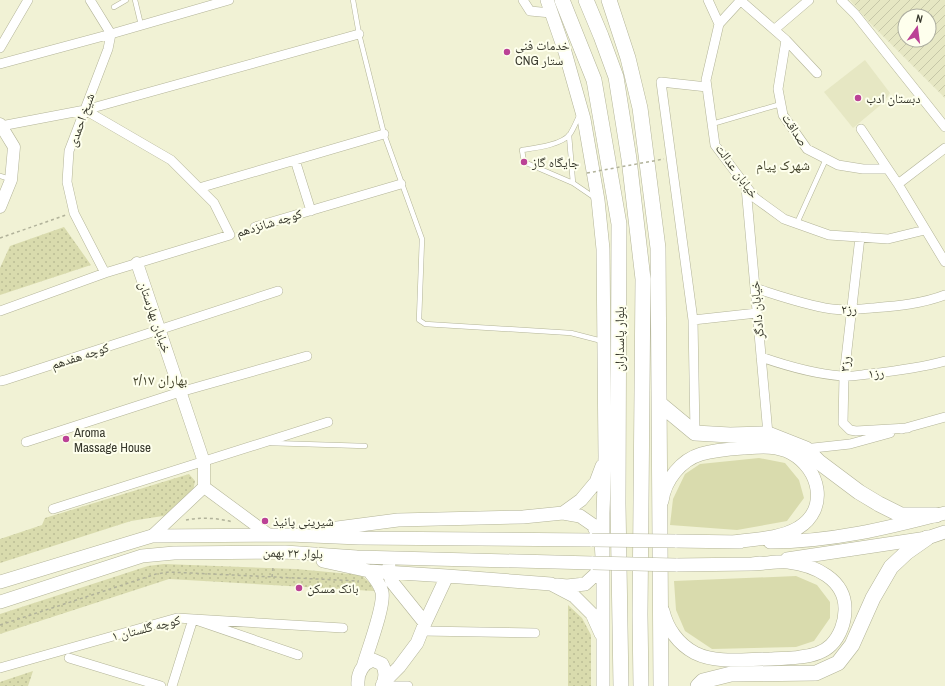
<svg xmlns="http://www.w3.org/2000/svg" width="945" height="686" viewBox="0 0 945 686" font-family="'Archivo Narrow','Noto Naskh Arabic',sans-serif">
	<defs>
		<pattern id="industrial-furrows" width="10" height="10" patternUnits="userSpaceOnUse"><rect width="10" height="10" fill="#e6e7c3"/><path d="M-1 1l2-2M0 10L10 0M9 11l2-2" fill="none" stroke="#c6c7a8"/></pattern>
		<pattern id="park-dots" width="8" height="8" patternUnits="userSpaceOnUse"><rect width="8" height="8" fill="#d9dbad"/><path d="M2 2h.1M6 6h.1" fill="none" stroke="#bbbd95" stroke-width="1.8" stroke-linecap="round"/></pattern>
	</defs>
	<rect width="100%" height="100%" fill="#f1f2d5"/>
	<!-- built -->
	<path fill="#e6e7c3" d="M865,60L890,93L883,103L853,128L824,92Z"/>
	<!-- industrial -->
	<path fill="url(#industrial-furrows)" fill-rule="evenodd" d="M850,0H945V98L869,22ZM905,16H929V40H905Z"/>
	<!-- grass -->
	<path fill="#d9dbad" d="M759,458L785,463L799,480L804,498L787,521L737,530L670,525L673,499L685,474L700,464Z
		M796,576L817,585L830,602V618L814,641L796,647L712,649L685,631L676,610L674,581Z"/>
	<!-- park -->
	<path fill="url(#park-dots)" d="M64,227L91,265L0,295V268L10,246Z
		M189,474L195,481L193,491L169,515L131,521L0,563V539L42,525L45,518Z
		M164,564L296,569L361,575L371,584L374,591L169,579L0,634V614L148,566Z
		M568,605L582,618L591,635V686H568Z
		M33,671L28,686H0V682Z"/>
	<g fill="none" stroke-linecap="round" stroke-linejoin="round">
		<!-- service casing -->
		<g stroke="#b3b498" stroke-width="5.5">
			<path id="service" d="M135,0L141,25
				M353,0L359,34L384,134L422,239L419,320L425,324L571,333L602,341
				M114,7L126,0
				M580,114C577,120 574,128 570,134C562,145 535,148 522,150L524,162L573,183L595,198
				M712,124L781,104
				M569,135L573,183
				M0,176L10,179
				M797,223L826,159
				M270,443L365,446"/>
		</g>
		<!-- minor casing -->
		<g stroke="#b3b498" stroke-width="10">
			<path id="minor" d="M90,0L111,34
				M523,0L530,11L551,13
				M708,0L719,24
				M740,0L786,40L778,89L783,115L807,149L838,165L863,169H887
				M741,0L719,24L706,80L715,145L755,198L784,219L829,235L888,239L925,230
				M841,0L855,14L945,127
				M775,29L809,0
				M786,40L817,73
				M0,48L28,0
				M0,64L111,34L229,0
				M1,126L85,110
				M861,129L898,184L945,262
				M295,160L311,211
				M898,184L945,148
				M746,187L768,434
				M199,188L384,134
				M255,227L401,184
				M860,237L844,376L843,423L850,430L856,431L908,428
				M105,273L74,213L67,182L69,151L108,49L111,34
				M755,288C780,296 805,305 832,309C845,311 859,309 872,308C896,306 922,304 945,295
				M0,311L105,273L230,235L214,203L171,160L85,110L359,34
				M693,320L757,313
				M761,357C787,366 814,374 842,376C851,377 860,375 869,374C895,371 920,368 945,361
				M0,381L5,380L278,291
				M902,429L945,417
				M695,433L693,320L661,82L707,87
				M26,442L180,392L307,356
				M804,449L850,444L890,433
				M53,509L328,422
				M422,631L535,633
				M69,658L161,686
				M0,668L177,618L343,628
				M172,686L193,619L298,655
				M382,686H408"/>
		</g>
		<!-- tertiary casing -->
		<g stroke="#b3b498" stroke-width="13">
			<path id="tertiary" d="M0,124L14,147L11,180L0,207
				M137,263L204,462V487
				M204,487L269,535
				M152,536L204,487"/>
		</g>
		<!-- secondary casing -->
		<g stroke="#b3b498" stroke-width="14">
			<path id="secondary" d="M547,0L565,52L584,119L598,200L603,249L605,457L603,513V686
				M662,501C665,480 681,460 701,454C715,450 729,449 743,448C759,447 776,445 791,453C820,469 829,509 798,528C779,539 754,539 733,542
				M322,530L398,520L523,517L563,513L581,500L596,482L602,466
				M675,541L740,542
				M770,542C830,542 888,528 945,513
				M787,559L927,538L945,532
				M323,561L369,571L447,576L551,584L574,596L592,614L601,634
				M676,565L752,564L760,563
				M389,567V573L392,582L425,623
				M0,582L152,536L289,535L359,538L592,540
				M557,585L567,586L585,584L597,573L602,557L601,541L593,525L580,516L563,513
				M0,602L142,556L174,553L285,552L357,557L593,563
				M663,611C667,628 678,644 695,653C717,664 746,659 770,659C779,658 790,659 800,657C810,656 823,653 831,645C840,636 845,622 845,610C846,579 814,565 788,562C777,561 764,564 752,564
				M363,667C367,652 385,606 382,592C380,584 375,578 369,571
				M383,683L399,667L417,643L425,623L447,576
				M358,686C357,674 362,664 373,660L382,664C386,671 386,678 382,686"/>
		</g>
		<!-- primary casing -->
		<g stroke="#b3b498" stroke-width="16">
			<path id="primary" d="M562,0L594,80L619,224L618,504L621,686
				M586,0L601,36L616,77L629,159L643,279L640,615L641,686
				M609,0L628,58L640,108L658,248L661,686
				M660,404L695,433L730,435L768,434L806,449L819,462L859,492L879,504L901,515H936
				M698,686L703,681L731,674L816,673L838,663L852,645L873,598L891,567L907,552L927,538"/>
		</g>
		<!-- path -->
		<path stroke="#b1b29a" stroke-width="1.5" stroke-dasharray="3 3" stroke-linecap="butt" d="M237,233L247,230
			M0,238L66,215
			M186,520C201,517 218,518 233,522
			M272,577L273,567
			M0,625L156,574L169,572L359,581"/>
		<!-- service -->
		<use href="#service" stroke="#fff" stroke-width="4.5"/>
		<!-- minor -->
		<use href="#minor" stroke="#fff" stroke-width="9"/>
		<!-- tertiary -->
		<use href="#tertiary" stroke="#fff" stroke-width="12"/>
		<!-- secondary -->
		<use href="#secondary" stroke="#fff" stroke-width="13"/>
		<!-- primary -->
		<use href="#primary" stroke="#fff" stroke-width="15"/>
		<!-- secondary-bridge casing -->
		<g stroke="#b3b498" stroke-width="14" stroke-linecap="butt">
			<path id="secondary-bridge" d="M592,540L675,541
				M593,563L676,565"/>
		</g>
		<!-- path-bridge -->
		<path stroke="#b1b29a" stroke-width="1.5" stroke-dasharray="3 3" stroke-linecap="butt" d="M587,173L664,159"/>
		<!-- secondary-bridge -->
		<use href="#secondary-bridge" stroke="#fff" stroke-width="13"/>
	</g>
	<!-- markers -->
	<g fill="#bb4296" stroke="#feffed" stroke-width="1.5">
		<circle cx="507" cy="52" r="4"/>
		<circle cx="858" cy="98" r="4"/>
		<circle cx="524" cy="162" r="4"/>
		<circle cx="66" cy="439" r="4"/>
		<circle cx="265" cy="521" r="4"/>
		<circle cx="299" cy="588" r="4"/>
	</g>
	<g text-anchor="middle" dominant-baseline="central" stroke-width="4" stroke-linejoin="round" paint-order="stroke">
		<!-- poi labels -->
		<g font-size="13" fill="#37382c" stroke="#feffed" text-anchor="start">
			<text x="515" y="45">خدمات فنی‌<tspan x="515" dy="15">CNG ستار</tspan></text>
			<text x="866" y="98">دبستان ادب</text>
			<text x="532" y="162">جایگاه گاز</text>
			<text x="74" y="432">Aroma<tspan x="74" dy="15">Massage House</tspan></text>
			<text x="273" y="521">شیرینی پانیذ</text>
			<text x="307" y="588">بانک مسکن</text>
		</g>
		<!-- street labels -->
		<g font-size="13" fill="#37382c" stroke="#feffed">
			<text transform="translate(81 120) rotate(-70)">شیخ احمدی</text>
			<text transform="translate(795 130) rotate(57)">صداقت</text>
			<text transform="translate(737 171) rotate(54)">خیابان عدالت</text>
			<text transform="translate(269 223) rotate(-17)">کوچه شانزدهم</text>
			<text transform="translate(849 309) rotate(-1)">رز۲</text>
			<text transform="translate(757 310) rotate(-95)">خیابان دادگر</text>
			<text transform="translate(155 317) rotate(71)">خیابان بهارستان</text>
			<text transform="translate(619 339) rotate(-90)">بلوار پاسداران</text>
			<text transform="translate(80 356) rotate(-18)">کوچه هفدهم</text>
			<text transform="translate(845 364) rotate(-84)">رز۳</text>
			<text transform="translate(876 373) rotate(-6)">رز۱</text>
			<text transform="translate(293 553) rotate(2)">بلوار ۲۲ بهمن</text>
			<text transform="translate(146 628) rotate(-14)">کوچه گلستان ۱</text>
		</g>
		<!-- neighbourhood labels -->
		<g font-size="14" fill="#45452d" stroke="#feffed">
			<text x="783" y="165">شهرک پیام</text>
			<text x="160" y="380">۲/۱۷ بهاران</text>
		</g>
	</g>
	<!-- north arrow -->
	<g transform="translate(917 28) rotate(14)"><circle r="19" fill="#feffed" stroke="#aeafa0"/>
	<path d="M0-3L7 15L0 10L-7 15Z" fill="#bb4296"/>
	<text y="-6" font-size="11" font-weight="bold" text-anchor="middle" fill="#37382c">N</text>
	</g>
</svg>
